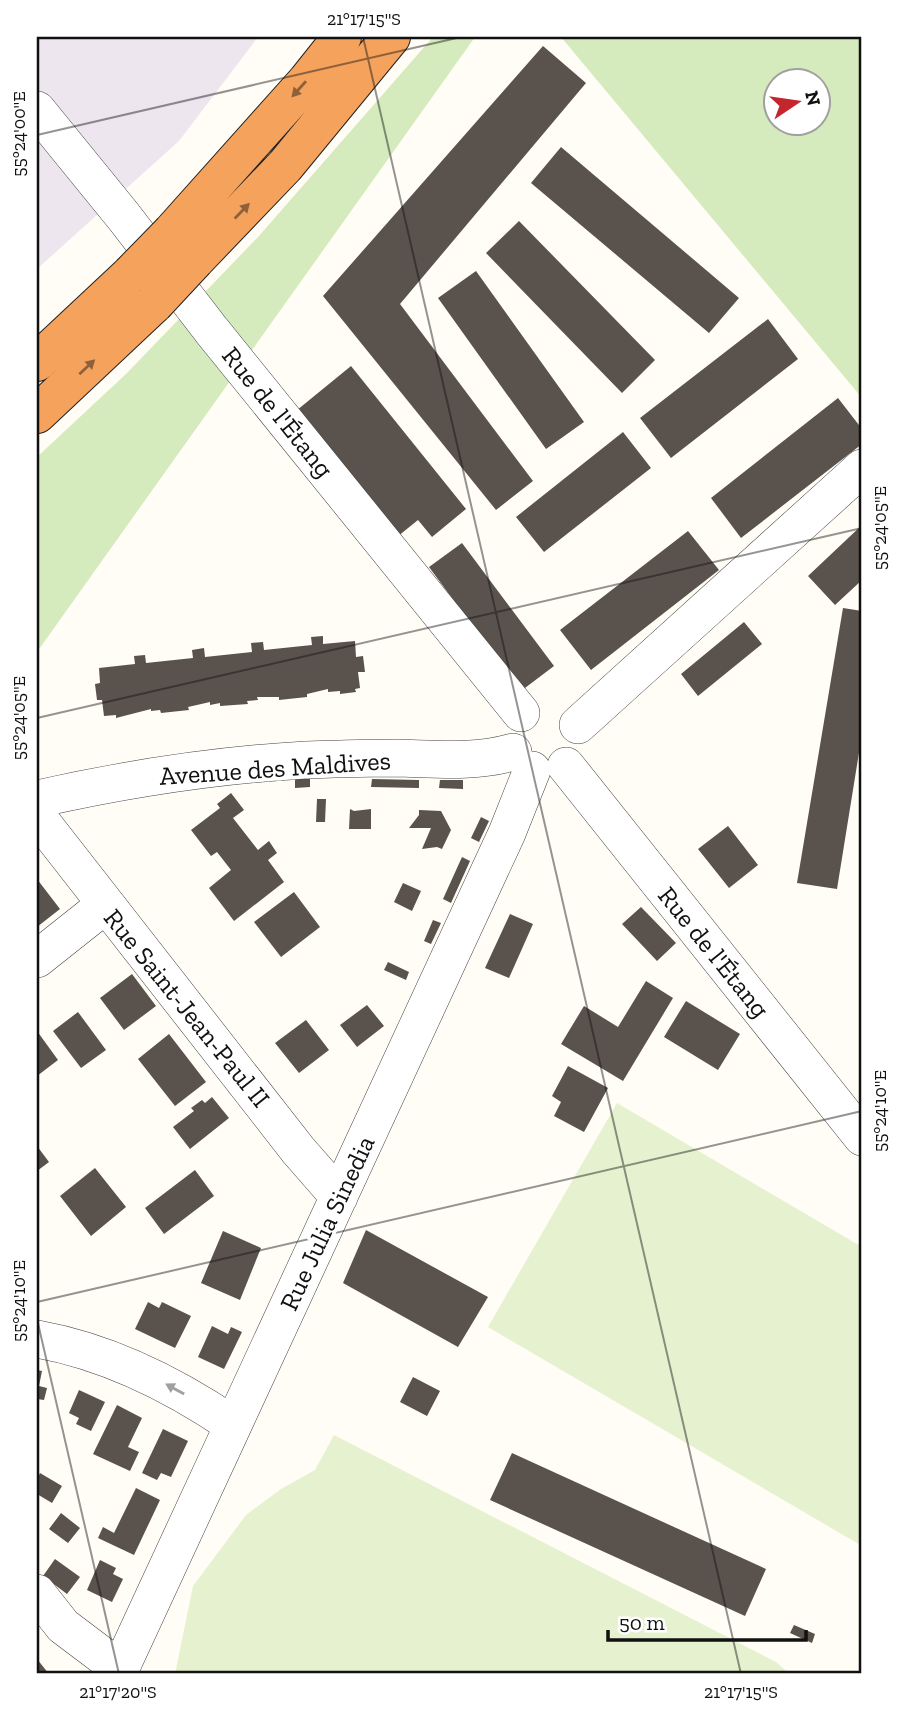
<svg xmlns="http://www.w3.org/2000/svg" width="899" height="1711" viewBox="0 0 899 1711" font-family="'Zilla Slab',serif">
	<rect width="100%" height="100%" fill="#fffdf5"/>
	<!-- industrial -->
	<path fill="#eee6ef" d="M37,37H258L179,141L37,269Z"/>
	<!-- green -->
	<path fill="#d5ebbd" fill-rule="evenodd" d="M433,37H475L37,652V457L126,374L258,237Z
		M561,37H862V398ZM776,80H818V122H776Z"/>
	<!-- pitch -->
	<path fill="#e6f2cf" d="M617,1103L862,1247V1546L488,1327Z
		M334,1435L776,1662L790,1674H175L193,1586L246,1515L281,1489L315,1470Z"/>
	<!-- building -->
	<path fill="#5a524d" d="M543,46L586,83L400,304L533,481L496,510L323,296Z
		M561,147L739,298L709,333L531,183Z
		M519,221L655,360L622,393L486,253Z
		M476,271L584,422L546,449L438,298Z
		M768,319L798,359L671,458L640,418Z
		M351,366L466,509L432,537L418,520L392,541L291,415Z
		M838,398L862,429V444L741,538L711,498Z
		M623,432L651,468L544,552L516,517Z
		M862,525V580L835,605L808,576Z
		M688,531L719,570L591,670L560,630Z
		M462,543L554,666L521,691L429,567Z
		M843,608L862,611V734L837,889L797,883Z
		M744,622L762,644L698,696L681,674Z
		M323,636V644L355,641L356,657L363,656L365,672H358L360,688L355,689L356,692L340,694V691L328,692V689L307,694V697L279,700V697H257L258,700L247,701L248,704L220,706V703L210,705V702L188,707L189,710L161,713L160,710L151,711V709L116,718V715L104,716L102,700H97L95,684L100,683L99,668L135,664L134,656L145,655L146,663L193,658L192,650L204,648L205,657L252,652L251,643L263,642L264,650L312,645L311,637Z
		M295,773H310V787L295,788Z
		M372,779L419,780V788L371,787Z
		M440,780H463V789L439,788Z
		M231,793L244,810L233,818L258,850L269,841L277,853L268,860L284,882L234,921L209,888L231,870L217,852L211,856L191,830L220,808L217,804Z
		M317,799H326L325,822H316Z
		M350,809L354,811L371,809V829H349Z
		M419,810L441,811L451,830L442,849L437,847L422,849L431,828H409L419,815Z
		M481,817L489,821L479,842L471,838Z
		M728,826L758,865L729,888L698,849Z
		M462,857L470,861L451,903L443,899Z
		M37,879L60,909L37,927Z
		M403,883L421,891L412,911L394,902Z
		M294,892L320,927L281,957L254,922Z
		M641,907L676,943L657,961L622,924Z
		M510,914L533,924L509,978L485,968Z
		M433,920L441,923L431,944L424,941Z
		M388,962L409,972L406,980L384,970Z
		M132,974L156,1006L124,1030L100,998Z
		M646,981L673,998L623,1081L561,1044L584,1006L618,1027Z
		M686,1001L740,1034L718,1070L664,1037Z
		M367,1005L384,1026L357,1047L340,1025Z
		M78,1012L106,1050L81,1068L53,1031Z
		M306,1020L329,1050L299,1073L275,1043Z
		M37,1031L58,1060L37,1076Z
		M169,1034L206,1082L175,1106L138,1059Z
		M568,1066L608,1088L584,1132L554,1116L561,1102L552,1096Z
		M212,1097L229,1118L190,1149L173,1127L194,1111L191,1108L202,1100L205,1103Z
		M37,1146L49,1162L37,1171Z
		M95,1168L126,1207L91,1236L60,1196Z
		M195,1170L214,1196L164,1234L145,1208Z
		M366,1230L488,1297L458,1347L343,1283Z
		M223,1231L261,1248L240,1300L201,1283Z
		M148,1302L159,1308L162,1302L191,1316L175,1348L135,1329Z
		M212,1326L228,1334L231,1327L242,1332L224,1369L198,1357Z
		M37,1370L42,1371L39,1386L47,1388L44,1400L37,1399Z
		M413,1377L440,1391L427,1416L400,1402Z
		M79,1390L105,1402L91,1431L76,1424L79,1418L69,1413Z
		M117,1405L142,1418L128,1447L139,1452L130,1471L93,1454Z
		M163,1429L188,1441L171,1477L161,1473L157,1480L142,1473Z
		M512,1453L766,1569L745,1616L490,1500Z
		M40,1473L62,1486L52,1503L37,1494V1480Z
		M136,1488L160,1500L134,1555L98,1538L103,1527L114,1533Z
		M61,1513L80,1528L68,1543L49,1529Z
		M55,1559L80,1577L67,1594L43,1576Z
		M100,1560L116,1568L113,1574L123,1579L112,1602L87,1590Z
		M794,1625L815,1634L812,1643L790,1633Z
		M37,1659L49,1674H37Z"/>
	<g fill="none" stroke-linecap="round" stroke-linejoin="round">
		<!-- minor casing -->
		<g stroke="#444" stroke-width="38">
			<path id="minor" d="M37,110L124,217L212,331L521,713
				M578,725L862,468
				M566,766L862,1137
				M37,799C126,779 215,765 306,760C336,759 367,758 397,758C437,759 474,763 513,752
				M37,816L298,1150L339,1197
				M37,959L105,905
				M37,1339C109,1352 173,1384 233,1425
				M37,1593L63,1626L120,1669
				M118,1674L507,833L532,770"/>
		</g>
		<!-- highway casing -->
		<g stroke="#222" stroke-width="40">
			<path id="highway" d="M172,232L307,81L342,37
				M195,260L285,166L391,37
				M37,362L131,274
				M37,414L154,304"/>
		</g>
		<!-- minor -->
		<use href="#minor" stroke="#fff" stroke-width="37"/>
		<!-- highway -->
		<use href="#highway" stroke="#f5a25d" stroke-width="38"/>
		<!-- highway-bridge casing -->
		<g stroke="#222" stroke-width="40" stroke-linecap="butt">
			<path id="highway-bridge" d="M131,274L172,232
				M154,304L195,260"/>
		</g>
		<!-- highway-bridge -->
		<use href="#highway-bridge" stroke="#f5a25d" stroke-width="38"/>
	</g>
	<!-- one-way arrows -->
	<defs><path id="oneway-solid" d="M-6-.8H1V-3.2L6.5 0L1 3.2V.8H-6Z" transform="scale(1.75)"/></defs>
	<g fill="#8e613b">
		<use href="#oneway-solid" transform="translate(299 89) rotate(132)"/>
		<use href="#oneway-solid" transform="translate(242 211) rotate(-46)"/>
		<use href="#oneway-solid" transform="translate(87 367) rotate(-43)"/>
	</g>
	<use fill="#a0a0a0" href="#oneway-solid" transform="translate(175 1389) rotate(-151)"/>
	<!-- ticks -->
	<path fill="none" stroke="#111" stroke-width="2" stroke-opacity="0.45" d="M363,37L741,1674M37,135L461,37M37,718L862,528M37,1302L862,1111M37,1319L119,1674"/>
	<g text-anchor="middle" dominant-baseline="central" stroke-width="7" stroke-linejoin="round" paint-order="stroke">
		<!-- street labels -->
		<g font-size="26" fill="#111" stroke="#fff">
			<text transform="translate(278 412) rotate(51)">Rue de l'Étang</text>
			<text transform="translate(275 768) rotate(-4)">Avenue des Maldives</text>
			<text transform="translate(714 952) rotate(51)">Rue de l'Étang</text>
			<text transform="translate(187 1008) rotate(51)">Rue Saint-Jean-Paul II</text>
			<text transform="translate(327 1223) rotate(-65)">Rue Julia Sinedia</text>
		</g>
	</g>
	<!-- border -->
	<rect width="899" height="1711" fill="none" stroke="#ffffff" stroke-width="77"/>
	<!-- north arrow -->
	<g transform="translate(797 102) rotate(77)"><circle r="33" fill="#ffffff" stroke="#a0a0a0" stroke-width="2"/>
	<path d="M0-5L12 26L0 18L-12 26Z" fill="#c4262e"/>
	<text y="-10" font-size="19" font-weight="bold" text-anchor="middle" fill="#111111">N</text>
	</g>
	<!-- scale -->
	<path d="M608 1630v10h198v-10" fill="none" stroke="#111111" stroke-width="3.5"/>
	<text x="619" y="1630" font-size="21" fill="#111111" stroke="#ffffff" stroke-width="5" paint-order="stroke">50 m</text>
	<rect x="38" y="38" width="822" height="1634" fill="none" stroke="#111" stroke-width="2.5"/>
	<g font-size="18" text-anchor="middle" fill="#111">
		<text x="364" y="25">21°17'15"S</text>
		<text transform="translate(19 134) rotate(-90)" y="6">55°24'00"E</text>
		<text transform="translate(880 528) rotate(-90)" y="6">55°24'05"E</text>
		<text transform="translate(19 718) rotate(-90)" y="6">55°24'05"E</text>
		<text transform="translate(880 1111) rotate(-90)" y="6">55°24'10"E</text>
		<text transform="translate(19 1301) rotate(-90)" y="6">55°24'10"E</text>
		<text x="118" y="1698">21°17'20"S</text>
		<text x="741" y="1698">21°17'15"S</text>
	</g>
</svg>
